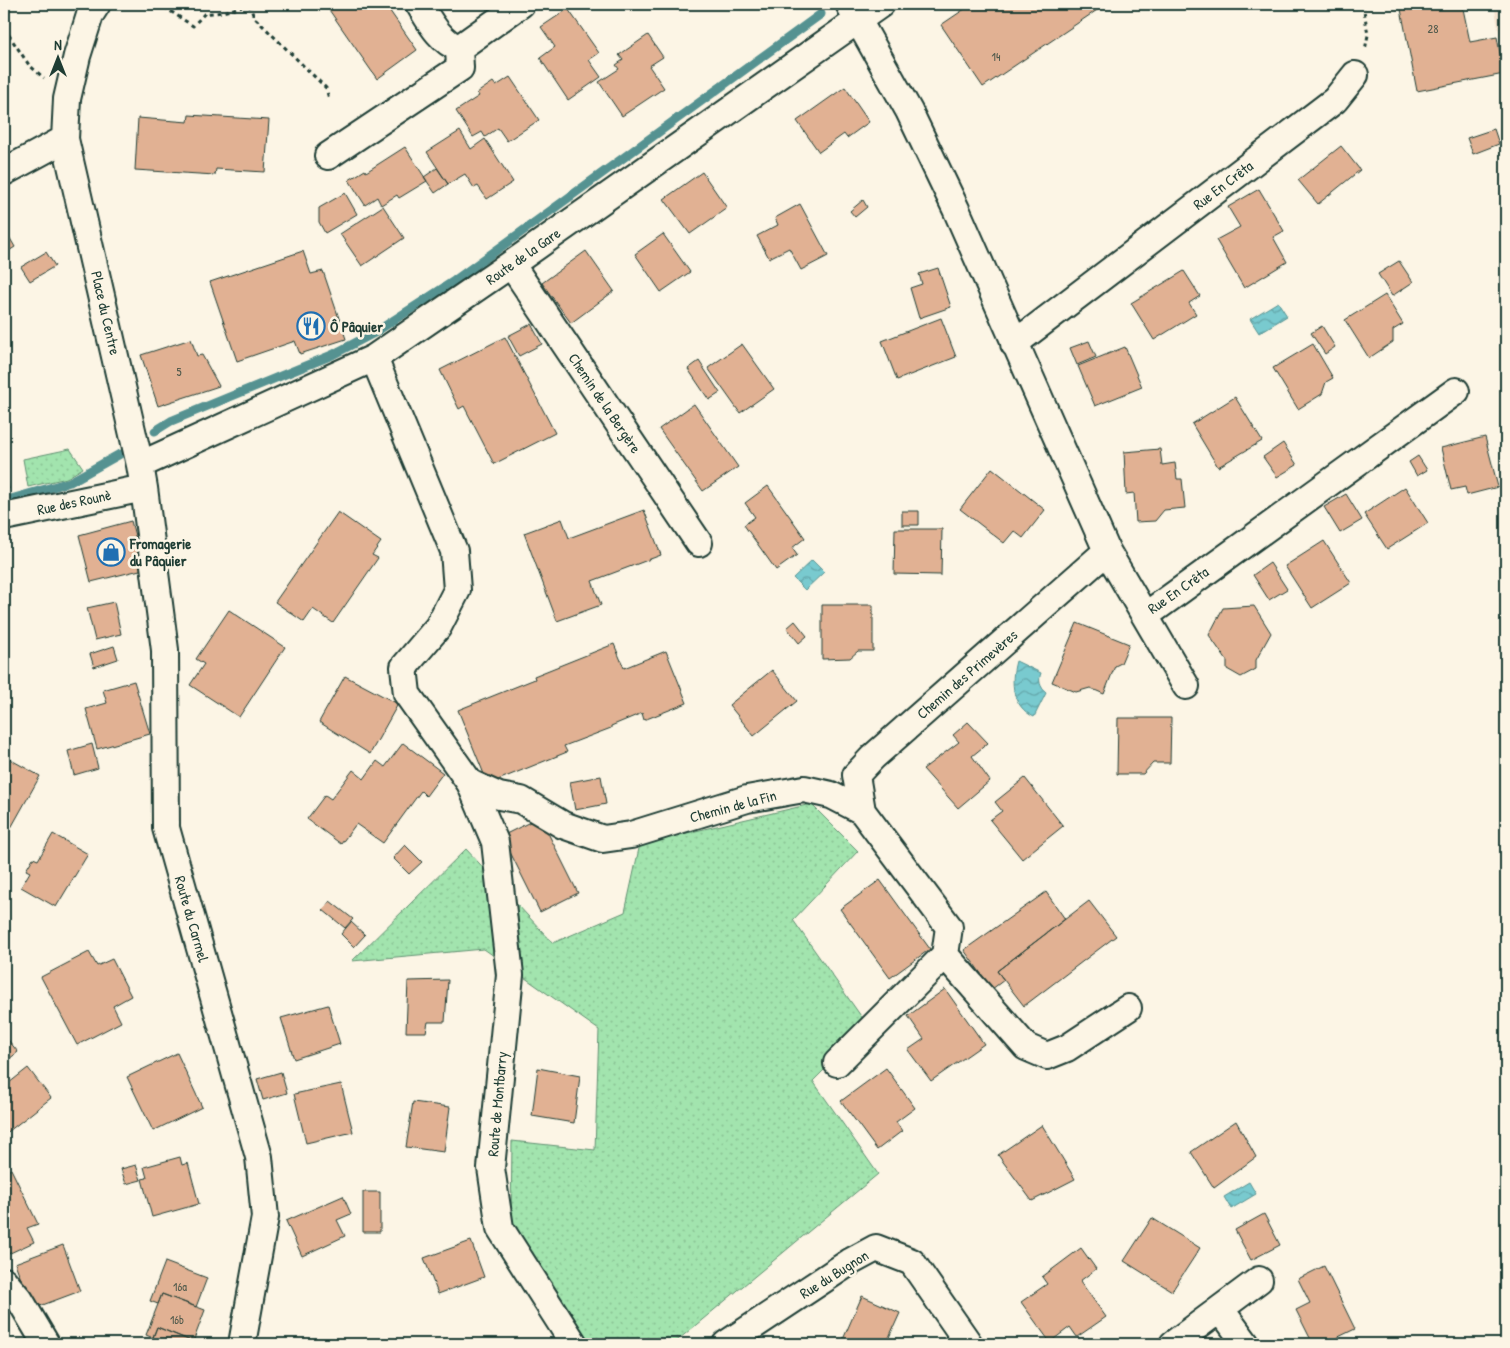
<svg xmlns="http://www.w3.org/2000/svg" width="1510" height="1348" viewBox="0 0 1510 1348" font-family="'Patrick Hand',sans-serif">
	<defs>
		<pattern id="grass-dots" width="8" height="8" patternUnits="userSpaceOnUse" patternTransform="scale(1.25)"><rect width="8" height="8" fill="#a2e4ae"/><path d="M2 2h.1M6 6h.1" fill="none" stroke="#8bc496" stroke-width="1.8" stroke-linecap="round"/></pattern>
		<pattern id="water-waves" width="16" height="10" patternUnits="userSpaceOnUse" patternTransform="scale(1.25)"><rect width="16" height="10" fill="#79cacf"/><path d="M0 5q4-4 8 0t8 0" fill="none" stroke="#63a5a9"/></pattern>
	</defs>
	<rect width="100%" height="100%" fill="#fcf5e5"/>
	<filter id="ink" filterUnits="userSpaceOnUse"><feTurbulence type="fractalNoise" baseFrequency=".02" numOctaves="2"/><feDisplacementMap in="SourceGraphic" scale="10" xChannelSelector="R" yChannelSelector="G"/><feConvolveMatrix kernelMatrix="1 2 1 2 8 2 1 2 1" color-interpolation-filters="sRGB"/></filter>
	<g filter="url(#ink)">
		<!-- built -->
		<path fill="#f4e1cc" d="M1494,4H1506V72Z"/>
		<!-- grass -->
		<path fill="url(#grass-dots)" stroke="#609071" d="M70,449L83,468L67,478L28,487L23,459Z
			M811,804L858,851L793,920L868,1026L813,1081L878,1174L673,1344H585L511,1224L512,1141L595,1150L599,1030L484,949L352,961L466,849L553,943L625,912L640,844Z"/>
		<!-- water -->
		<path fill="url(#water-waves)" stroke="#559291" d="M1278,302L1287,316L1259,333L1250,319Z
			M812,560L824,572L805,590L793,578Z
			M1016,661L1041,673C1038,681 1040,686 1046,693L1034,717C1012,706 1010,683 1016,661Z
			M1249,1182L1256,1194L1231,1209L1224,1197Z"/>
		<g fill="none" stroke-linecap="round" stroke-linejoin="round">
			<!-- stream -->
			<path stroke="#559291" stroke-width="9" d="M155,431L171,421L332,355L374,333L454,281L821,14
				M4,501L70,482L120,454"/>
		</g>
		<!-- building -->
		<path fill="#e1b193" stroke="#1f3d34" d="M325,4H385L417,50L377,79Z
			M972,4H1106L983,87L941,25Z
			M1400,4H1462L1470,42L1497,37L1504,74L1417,91Z
			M568,9L599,53L589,60L601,77L568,100L540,58L555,47L541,27Z
			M648,35L663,57L649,66L664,88L622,116L599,82L619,69L616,65L623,60L619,55Z
			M510,77L539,120L507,141L498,128L485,137L482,132L473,137L456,111L479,96L477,93L493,82L496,86Z
			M845,87L869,122L847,138L844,134L819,152L797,121Z
			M189,115L269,120L265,172L216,169L215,175L135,170L138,118L188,122Z
			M1494,129L1499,144L1473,154L1467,138Z
			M460,131L471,149L485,139L513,182L487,199L478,186L474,188L465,174L448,184L427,152Z
			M1341,146L1360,170L1318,204L1298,180Z
			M405,147L427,181L399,198L397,195L381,205L377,197L365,205L349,180L365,170L366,172Z
			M437,168L448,184L435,193L424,177Z
			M702,172L727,208L690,234L664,199Z
			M1259,189L1284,231L1273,237L1287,262L1244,288L1216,240L1240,227L1228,207Z
			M345,193L357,214L325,233L319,222V208Z
			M863,200L867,207L855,217L850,211Z
			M800,204L828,256L801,270L789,248L769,258L757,236L778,225L775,218Z
			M383,206L404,238L362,266L340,234Z
			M4,228L15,247L4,254Z
			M663,234L690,272L661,292L635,254Z
			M303,251L311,274L323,271L346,339L300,354L295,341L237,361L210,282Z
			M586,251L614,291L571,323L542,283Z
			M46,252L55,266L30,281L21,267Z
			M1399,261L1413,282L1392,296L1378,274Z
			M938,268L951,307L919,318L910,288L922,284L919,274Z
			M1184,271L1200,296L1189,303L1196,314L1154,340L1131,303Z
			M1385,295L1403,324L1393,330V342L1369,358L1345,320Z
			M941,318L956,357L897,380L882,341Z
			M531,324L542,344L519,356L508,336Z
			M1322,326L1335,347L1325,354L1311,333Z
			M505,337L555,433L494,464L464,406L459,409L440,370Z
			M191,339L197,356L202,355L219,386L158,406L141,355Z
			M1089,341L1096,357L1077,365L1070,348Z
			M742,344L774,389L740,413L708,368Z
			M1313,344L1333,378L1326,382L1322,394L1298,409L1273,368Z
			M1125,347L1142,387L1095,406L1078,366Z
			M699,361L720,393L709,400L688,369Z
			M1235,397L1262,441L1218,467L1192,424Z
			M694,404L738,467L703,491L659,429Z
			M1485,437L1498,487L1467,495L1465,487L1451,490L1441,448Z
			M1283,443L1297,465L1277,477L1263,457Z
			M1160,449L1162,465L1175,463L1177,479H1182L1185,508L1164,510L1155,521L1136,522L1134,493L1126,494L1124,452Z
			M1418,456L1427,470L1417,476L1409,462Z
			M4,463L9,489L4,490Z
			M992,468L1045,510L1023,538L1014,531L1004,543L960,509Z
			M768,486L805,538L792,548L797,555L776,570L744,525L755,517L745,503Z
			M1405,487L1428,523L1387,549L1364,514Z
			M1346,494L1362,520L1340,533L1324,507Z
			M644,510L661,555L592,581L601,605L557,621L524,533L562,519L569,538Z
			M902,511H919V525H902Z
			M338,512L381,542L372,555L378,558L333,623L313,609L304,622L275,602Z
			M131,521L144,569L91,582L79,535Z
			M895,529H942L941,575L894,574Z
			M1324,541L1351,583L1312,608L1285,566Z
			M1270,563L1287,589L1269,600L1253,575Z
			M114,602L121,634L95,640L87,608Z
			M822,605H873V651H858L850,658L822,659Z
			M1254,606L1271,633L1256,660V669L1241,677L1227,669V661L1209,635L1223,608Z
			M229,610L285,647L239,717L190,685L204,664L196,659Z
			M795,621L807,636L799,643L787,628Z
			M1077,623L1129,644L1121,663L1115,666L1104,694L1090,688L1076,692L1052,682Z
			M614,644L624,668L666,651L687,703L644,720L642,713L611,726V728L564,746L567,752L488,784L458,710L535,679L534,676Z
			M114,646L118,659L94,667L90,654Z
			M772,670L797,701L754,736L729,705Z
			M345,676L398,704L370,754L319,722Z
			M134,681L150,734L97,749L86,709L107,703L103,690Z
			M1118,718H1171L1170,763H1153L1143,774H1117Z
			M968,722L988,743L972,756L990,781L958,808L923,769L959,742L953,735Z
			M403,743L443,773L426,796L421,791L383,843L356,824L341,844L307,819L325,795L331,799L353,770L364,779L377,761L385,767Z
			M92,744L98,768L74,775L68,751Z
			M4,756L40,776L7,835L4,833Z
			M601,776L606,804L575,810L570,782Z
			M1025,778L1063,826L1022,859L990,820L1002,811L995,802Z
			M540,817L578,893L540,912L502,836Z
			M53,834L88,854L56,907L21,887L30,872L26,870L33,858L38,860Z
			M405,845L422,862L409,874L393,858Z
			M880,880L930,949L890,978L840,909Z
			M1046,892L1065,919L997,971L1004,980L992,989L964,950Z
			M330,901L353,919L345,928L323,910Z
			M1089,901L1116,936L1024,1006L997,971Z
			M351,922L365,935L354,947L341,934Z
			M89,952L97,966L112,959L131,996L113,1006L121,1022L77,1045L41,977Z
			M448,980L445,1022H428L426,1032H406L408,981Z
			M945,989L984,1044L931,1081L908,1050L924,1039L908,1016Z
			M328,1005L340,1044L294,1059L281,1018Z
			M4,1035L18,1052L4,1063Z
			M177,1053L202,1107L153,1131L127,1077Z
			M28,1068L51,1098L4,1135V1087Z
			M538,1068L580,1076L574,1123L532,1116Z
			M886,1068L915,1108L896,1122L902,1131L877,1150L841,1101Z
			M281,1072L287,1093L263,1100L257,1079Z
			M341,1084L353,1132L306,1143L294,1094Z
			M413,1102L450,1107L444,1152L406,1147Z
			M1236,1121L1256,1157L1214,1188L1191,1152Z
			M1042,1125L1075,1179L1032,1201L998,1155Z
			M180,1157L182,1165L188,1163L199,1204L152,1217L142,1179L147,1178L144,1167Z
			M136,1165L141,1180L126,1184L121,1169Z
			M11,1169L38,1224L27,1228L34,1242L8,1254L4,1244V1173Z
			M363,1192H380V1232H363Z
			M343,1196L351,1214L337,1220L345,1236L302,1256L286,1221Z
			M1264,1214L1280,1245L1251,1260L1235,1230Z
			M1152,1218L1200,1248L1172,1291L1124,1261Z
			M471,1241L484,1277L438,1294L424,1258Z
			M63,1245L80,1291L32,1309L15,1263Z
			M1081,1248L1096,1269L1080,1281L1106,1317L1077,1337L1070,1327L1050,1342L1021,1302L1047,1284L1042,1277Z
			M165,1262L207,1278L196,1307L162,1294L158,1304L150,1301Z
			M1324,1266L1355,1329L1324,1344H1313L1296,1310L1310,1303L1298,1279Z
			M162,1294L205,1310L193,1342L157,1327L153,1338L146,1335Z
			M862,1296L900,1313L886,1344H841Z
			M157,1327L199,1344H150Z"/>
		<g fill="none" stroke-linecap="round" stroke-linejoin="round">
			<!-- minor casing -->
			<g stroke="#1f3d34" stroke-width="30">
				<path id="minor" d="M97,4L90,15L77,56L67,99L65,139L140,465L144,488L165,650L166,828L259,1157L265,1217L242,1344
					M419,4C429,20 440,42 459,48L521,4
					M849,4L909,111L956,209L1107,551L1145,616L1456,391
					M328,156L460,68L459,48
					M4,172L65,139
					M511,264L699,543
					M1014,344L1335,100L1355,75
					M374,358L454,551L457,590L438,627L404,667L407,694L470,783L495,842L510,975L491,1168L500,1228L574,1344
					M140,465L374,358L520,258L881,4
					M4,517L144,488
					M1145,616L1186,686
					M470,783L499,796L521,800L563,825L603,839L631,835L747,799L804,789L831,795L862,811L949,927L945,955L1026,1047L1047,1056L1067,1048L1128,1008
					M862,811L856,775L873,757L1107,551
					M837,1063L945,955
					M4,1281L20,1300L46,1344
					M1221,1310L1246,1344
					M726,1344L850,1262L876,1248L912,1262L969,1344
					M1173,1344L1259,1280"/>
			</g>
			<!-- path -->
			<path stroke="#1f3d34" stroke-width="3" stroke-dasharray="4 4" stroke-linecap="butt" d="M249,4L254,17L326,88L329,99
				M1363,4L1368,35L1365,50
				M164,7L193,26L205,13C220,14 233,10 247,4
				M4,28L29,65L44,78"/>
			<!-- minor -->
			<use href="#minor" stroke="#fcf5e5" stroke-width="26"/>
		</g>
	</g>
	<!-- icons -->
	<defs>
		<g id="restaurant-ring" transform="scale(1.4375)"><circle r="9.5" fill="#fcf5e5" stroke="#1f6fb2" stroke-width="1.5"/><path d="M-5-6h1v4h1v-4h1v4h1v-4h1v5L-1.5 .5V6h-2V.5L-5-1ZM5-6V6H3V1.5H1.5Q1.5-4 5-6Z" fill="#1f6fb2"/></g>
		<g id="shop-ring" transform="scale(1.4375)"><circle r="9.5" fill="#fcf5e5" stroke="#1f6fb2" stroke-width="1.5"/><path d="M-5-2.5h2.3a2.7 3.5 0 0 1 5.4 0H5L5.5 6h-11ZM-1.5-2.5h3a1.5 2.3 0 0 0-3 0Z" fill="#1f6fb2"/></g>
	</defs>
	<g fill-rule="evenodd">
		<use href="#restaurant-ring" x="311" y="326"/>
		<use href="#shop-ring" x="111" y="552"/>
	</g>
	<g text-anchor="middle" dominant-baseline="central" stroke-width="5" stroke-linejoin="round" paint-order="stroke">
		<!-- number labels -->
		<g font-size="12" fill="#505a4c">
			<text x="1433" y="28">28</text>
			<text x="996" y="56">14</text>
			<text x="179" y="371">5</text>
			<text x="180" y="1286">16a</text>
			<text x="177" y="1319">16b</text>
		</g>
		<!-- street labels -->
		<g font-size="15" fill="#1f3d34" stroke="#fcf5e5">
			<text transform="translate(1223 185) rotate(-37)">Rue En Crêta</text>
			<text transform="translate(523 256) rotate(-35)">Route de la Gare</text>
			<text transform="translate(106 313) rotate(77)">Place du Centre</text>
			<text transform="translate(605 403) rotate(56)">Chemin de la Bergère</text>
			<text transform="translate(74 502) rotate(-12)">Rue des Rounè</text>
			<text transform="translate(1178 590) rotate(-35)">Rue En Crêta</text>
			<text transform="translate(967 674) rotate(-41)">Chemin des Primevères</text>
			<text transform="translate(733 806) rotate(-15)">Chemin de la Fin</text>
			<text transform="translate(192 919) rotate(74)">Route du Carmel</text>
			<text transform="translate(497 1104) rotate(-85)">Route de Montbarry</text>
			<text transform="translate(834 1274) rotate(-32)">Rue du Bugnon</text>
		</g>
		<!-- poi labels -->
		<g font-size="15" font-weight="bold" fill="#1f3d34" stroke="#fcf5e5" text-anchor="start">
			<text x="330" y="326">Ô Pâquier</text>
			<text x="130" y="543">Fromagerie<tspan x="130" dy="17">du Pâquier</tspan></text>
		</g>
	</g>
	<!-- margin -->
	<rect width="1510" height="1348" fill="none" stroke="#fcf5e5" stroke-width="20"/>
	<rect x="10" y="10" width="1490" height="1328" fill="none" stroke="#1f3d34" stroke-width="2" filter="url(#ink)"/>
	<!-- north arrow -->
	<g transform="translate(58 58)" stroke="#fcf5e5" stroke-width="4" paint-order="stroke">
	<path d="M0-4L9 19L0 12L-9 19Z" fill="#1f3d34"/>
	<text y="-8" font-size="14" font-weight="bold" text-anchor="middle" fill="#1f3d34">N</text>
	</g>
</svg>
